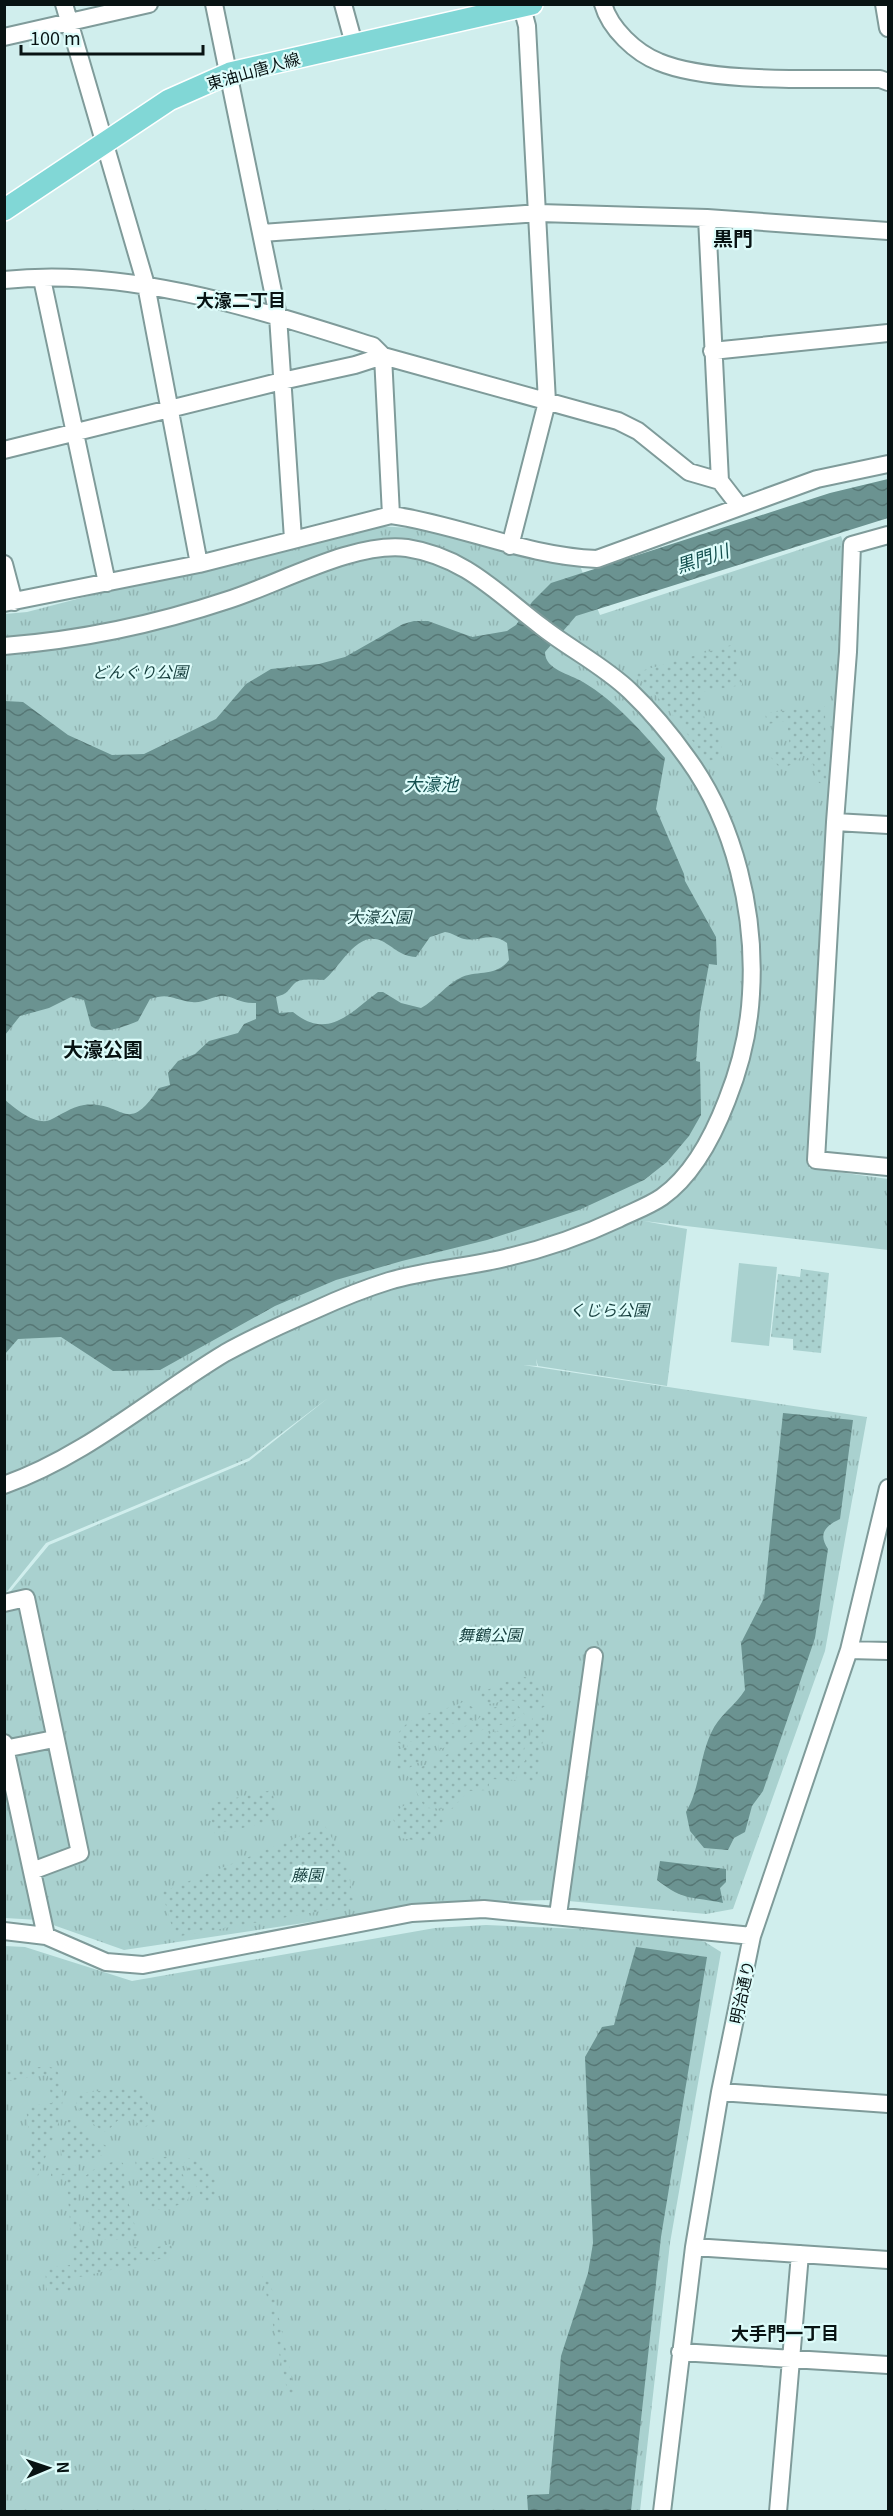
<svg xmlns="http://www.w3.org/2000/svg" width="893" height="2516" viewBox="0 0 893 2516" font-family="Georgia,'Noto Sans JP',serif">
	<defs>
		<pattern id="park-tufts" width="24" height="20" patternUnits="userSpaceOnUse" patternTransform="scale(1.5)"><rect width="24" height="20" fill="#a9d1cf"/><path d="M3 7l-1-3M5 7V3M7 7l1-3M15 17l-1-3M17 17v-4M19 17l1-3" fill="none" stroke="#90b3b1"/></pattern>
		<pattern id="garden-dots" width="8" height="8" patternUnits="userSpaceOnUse" patternTransform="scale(1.5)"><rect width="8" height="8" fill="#a9d1cf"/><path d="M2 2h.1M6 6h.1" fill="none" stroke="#90b3b1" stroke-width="1.8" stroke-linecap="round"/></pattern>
		<pattern id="water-waves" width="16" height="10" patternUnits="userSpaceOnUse" patternTransform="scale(1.5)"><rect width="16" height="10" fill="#6b9391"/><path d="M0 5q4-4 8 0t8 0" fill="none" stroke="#567775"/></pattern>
	</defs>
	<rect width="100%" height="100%" fill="#d0eeed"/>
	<!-- grass -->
	<path fill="#a9d1cf" d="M739,1263L777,1267L769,1346L731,1342Z"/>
	<!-- park -->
	<path fill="url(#park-tufts)" d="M362,525L426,529L580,566L600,615L841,536L846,550L843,647L809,1168L888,1179V1250L644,1221L687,1229L667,1386L538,1366L536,1359L537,1366L523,1365L867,1417L825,1651L733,1909L706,1914L558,1900L443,1902L124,1950L39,1920L5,1918V1598L49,1545L249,1461L328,1398L249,1458L46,1543L5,1594V614L27,612Z
		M486,1925L581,1929L694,1939L705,1942L721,1952L670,2243L640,2511H5V1946L25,1947L132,1981L435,1928Z"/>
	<!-- garden -->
	<path fill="url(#garden-dots)" d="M735,644L742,685L701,692L705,723L718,721L723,758L708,761L665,705L634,673Z
		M825,706L826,784L819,783L813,764L803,767L809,754L806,751C797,761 793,767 779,767L767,753L790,749L787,721L767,724L765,713Z
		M801,1269L829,1273L821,1353L793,1350V1339L771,1337L778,1274L800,1277Z
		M525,1677L541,1686L546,1706L529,1714C520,1689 497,1707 479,1704L480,1693L513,1679Z
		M463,1702L474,1708L473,1720L446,1725L431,1737L401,1744L395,1741C404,1712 440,1714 463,1702Z
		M509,1703L518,1705L525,1715L501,1725L491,1726L439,1750L437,1736L442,1731L474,1724L486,1710Z
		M547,1713L536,1784L521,1782C524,1758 532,1742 532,1718Z
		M526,1721L528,1722L527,1739L516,1780L490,1779L488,1790L468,1791L452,1809L425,1808L407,1774L493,1732L501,1731Z
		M422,1741L430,1744L435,1753L409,1768L393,1771L397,1750Z
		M272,1790L278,1820L215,1834L208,1804Z
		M413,1800L421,1811L442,1812L444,1815V1823L430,1843L401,1838L391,1814Z
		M325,1826L347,1864L354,1905L175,1937L162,1892Z
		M47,2066L56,2069C75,2101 49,2145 38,2176H33L26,2106L52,2103L48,2075L5,2081V2072Z
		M139,2087L155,2116V2122L143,2128L131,2117C113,2118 117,2126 104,2132L84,2117L76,2105L79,2093Z
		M68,2120H72L80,2130L108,2147L109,2153L85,2161L62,2158L60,2145Z
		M174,2156L191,2192L186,2203L159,2210H150L141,2199L135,2160Z
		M194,2158L203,2161L215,2180V2194L208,2201L203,2200L184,2161L186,2158Z
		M117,2161L123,2163L128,2201L138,2237C129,2238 118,2241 109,2240C83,2238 83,2196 84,2177L100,2165Z
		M75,2165L78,2168C78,2188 71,2247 100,2251C111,2252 126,2248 138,2247L139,2251L171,2244L173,2256L75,2278L66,2175L51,2176V2169Z
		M70,2265L73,2291L47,2293L45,2268Z
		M266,2273L274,2295L295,2393L288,2394L262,2274Z"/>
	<!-- water -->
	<path fill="url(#water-waves)" fill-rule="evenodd" d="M888,479V518L576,616L545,652C545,670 570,674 583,682C615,701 641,731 665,758L656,809L684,874L685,881L716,937L717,965L709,964L700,1013L696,1061L700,1062L701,1115L689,1136L667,1162L644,1180L579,1210L487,1240L402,1261L336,1280L275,1306L160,1370L113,1371L61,1337L18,1339L5,1354V1100C15,1108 35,1126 50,1120C61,1115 71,1107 84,1105C124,1100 126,1138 159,1088L170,1085L168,1073L178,1061L195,1054L209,1041L238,1033L244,1024L256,1019V1003C240,1004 236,997 224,996C213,995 203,1004 192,1002C173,1000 170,992 150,999L138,1021C125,1026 103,1036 91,1026L84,1000L71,997L49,1008L20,1016L5,1035V701L23,702L68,735L112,755L144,754L216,719L246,684L271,669L319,664L345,657L403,624L414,621H428L472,637L507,631L516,625L532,602L551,583L830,493ZM445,932C453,933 457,937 464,939C480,942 491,931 507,943L509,960C496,977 479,970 462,977C446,984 436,1000 421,1008L401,1003L383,992H378C351,1012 328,1041 293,1012L279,1013L276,997C289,993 286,992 295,983C301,978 316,980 324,980C340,968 357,929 382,941C395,948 400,956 416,957L430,937Z
		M783,1413L853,1420L840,1519C825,1526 818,1534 828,1549L815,1638L763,1791L752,1806L745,1832L734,1838L728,1850L704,1848L690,1831L686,1812C700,1789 699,1759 711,1733C719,1715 735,1706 745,1690L741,1643L764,1598Z
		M660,1861L726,1869V1882L720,1888L723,1903C692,1896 685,1902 657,1880Z
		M636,1947L707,1957L661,2237L631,2511H528L527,2495L549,2494L561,2356L588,2273L593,2243L585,2057L602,2027L614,2025Z"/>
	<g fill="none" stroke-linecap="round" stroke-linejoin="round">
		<!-- minor casing -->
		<g stroke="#7f9b9a" stroke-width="20">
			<path id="minor" d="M64,4L146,285L199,564
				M214,4L278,316L293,539
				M343,4L354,44
				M603,4C610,29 636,53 659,62C711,84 821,78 880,79L888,82
				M884,4L888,28
				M4,37L149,4
				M707,218L720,481
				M262,233L539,213L707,218L888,231
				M42,279L107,583
				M4,280C126,266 259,310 373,346L383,356L391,515
				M712,351L888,333
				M4,450L282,381L355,365L383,356L618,421L638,431L689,472L720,481L740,507
				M510,546L547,402L527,26L522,7
				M4,564L14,602
				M4,603L199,564L391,515C461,525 525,556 597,559L817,479L888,464
				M4,646C80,640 156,624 228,600C279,584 354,541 407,548C465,557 497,593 542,627C570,649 604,666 630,691C651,711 671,735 688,759C735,824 756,914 751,994C749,1031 741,1065 727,1100C714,1134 693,1175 662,1197C649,1206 632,1212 618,1219C582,1236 544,1249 505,1258C467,1267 427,1270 389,1281C363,1289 339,1299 315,1310C285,1323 254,1337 225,1353C152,1397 86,1456 4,1485
				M835,822L848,652L852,545L888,535
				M888,825L835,822L816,1160L888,1167
				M4,1603L26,1598L80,1853L32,1871
				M849,1650L888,1651
				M4,1743L46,1936
				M4,1749L54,1739
				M558,1915L594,1656
				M4,1931L46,1936L106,1962L143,1965L412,1913L484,1909L752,1936
				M720,2092L888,2104
				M694,2247L888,2260
				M680,2352L888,2365
				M662,2512L694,2247L720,2092L752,1936L849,1650L888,1488
				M778,2512L800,2254"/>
		</g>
		<!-- major casing -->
		<g stroke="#fff" stroke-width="24">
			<path id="major" d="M4,210L169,100L230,73L532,4"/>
		</g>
		<!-- minor -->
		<use href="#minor" stroke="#fff" stroke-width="16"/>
		<!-- major -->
		<use href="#major" stroke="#81d7d6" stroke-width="21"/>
	</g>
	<g text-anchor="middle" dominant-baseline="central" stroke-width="4.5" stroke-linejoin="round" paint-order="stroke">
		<!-- street labels -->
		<g font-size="16" fill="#081313" stroke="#ddfcfa">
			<text transform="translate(253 70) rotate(-16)">東油山唐人線</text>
			<text transform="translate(741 1992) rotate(-78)">明治通り</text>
		</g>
		<!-- park labels -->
		<g font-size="16" font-style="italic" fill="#163e3d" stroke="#ddfcfa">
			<text x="140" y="671">どんぐり公園</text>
			<text x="379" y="916">大濠公園</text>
			<text x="609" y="1309">くじら公園</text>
			<text x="490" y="1634">舞鶴公園</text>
			<text x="307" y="1874">藤園</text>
		</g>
		<!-- neighbourhood labels -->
		<g font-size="18" font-weight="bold" fill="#081313" stroke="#ddfcfa">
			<text x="241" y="299">大濠二丁目</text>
			<text x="785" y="2332">大手門一丁目</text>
		</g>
		<!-- water labels -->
		<g font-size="18" font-style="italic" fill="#14504f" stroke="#ddfcfa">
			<text transform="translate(702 557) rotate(-18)">黒門川</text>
			<text x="431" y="783">大濠池</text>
		</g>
		<!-- quarter labels -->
		<g font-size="20" font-weight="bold" fill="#081313" stroke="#ddfcfa">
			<text x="733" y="237">黒門</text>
			<text x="103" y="1048">大濠公園</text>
		</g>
	</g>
	<!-- border -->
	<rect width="893" height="2516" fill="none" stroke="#081313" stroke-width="12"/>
	<!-- north arrow -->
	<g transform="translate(48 2468) rotate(88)" stroke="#ddfcfa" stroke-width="4.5" paint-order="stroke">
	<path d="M0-4.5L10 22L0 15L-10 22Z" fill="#081313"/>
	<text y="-9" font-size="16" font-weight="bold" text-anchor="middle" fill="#081313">N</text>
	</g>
	<!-- scale -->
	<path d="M21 45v9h182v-9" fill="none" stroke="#081313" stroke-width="3"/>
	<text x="30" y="45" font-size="18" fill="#081313" stroke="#ddfcfa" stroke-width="4.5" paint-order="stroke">100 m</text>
</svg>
